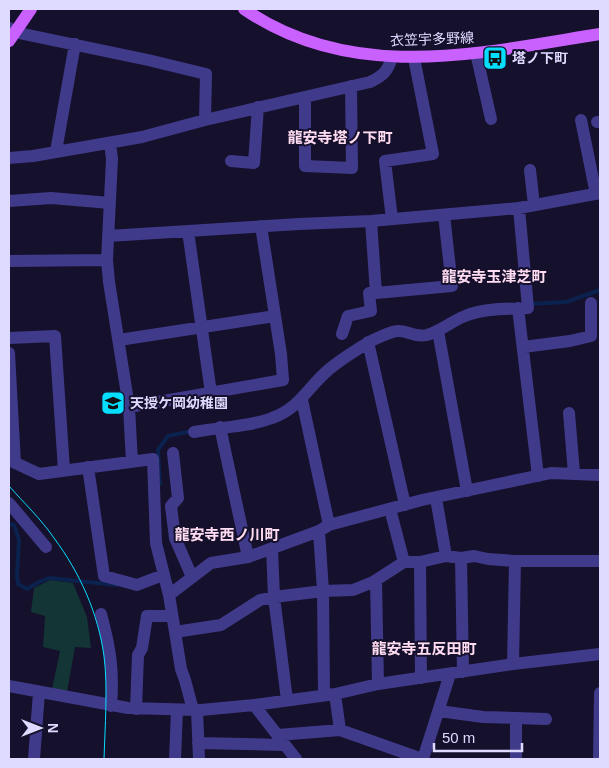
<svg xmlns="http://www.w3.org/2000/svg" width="609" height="768" viewBox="0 0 609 768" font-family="Arial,'Noto Sans JP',sans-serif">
	<rect width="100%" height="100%" fill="#15102b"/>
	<!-- green -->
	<path fill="#133535" d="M50,580L73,583L87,617L91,648L75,647L67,692L52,689L60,651L43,647L45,616L31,612L34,588Z"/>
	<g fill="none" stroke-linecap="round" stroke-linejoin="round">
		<!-- stream -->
		<path stroke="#0b224e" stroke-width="4" d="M529,304L566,302L600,290
			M160,484L158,450L168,436L192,431
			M9,524L14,525L19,540L17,576L18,584L27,589L39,582L49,578L117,585"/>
		<!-- minor -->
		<path stroke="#403a8b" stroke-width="12" d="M9,28L14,32L148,60L206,74L205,120
			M476,53L491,119
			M305,97V166L352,168L351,86
			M581,120L596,194
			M597,122H600
			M110,143L112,159L107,260L109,282L129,407L132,462
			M56,151L75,44
			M9,158L33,156L142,137L205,120L370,82C383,76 388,71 392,57
			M231,161L254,163L258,107
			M530,170L534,205
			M9,201L51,198L110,203
			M392,219L385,161L433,154L414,58
			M371,221L376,293L452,286L444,215
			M188,231L211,393
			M108,236L299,224L371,221L519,208L600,193
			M9,261L107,260
			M518,308L538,476
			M438,331L467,491
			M342,334L348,316L371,311L369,293H376
			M9,338L55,336L64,470
			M119,340L275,316
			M368,342L405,505
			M523,347L570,341L591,336V303
			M9,353L15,463
			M302,400L329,525
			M129,407L283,380L281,354L261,226
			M569,413L574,473
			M220,427L248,557
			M194,432C219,427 249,427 272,418C298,409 307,389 326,372C338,361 353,352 366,344C372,340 392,331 398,331C408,330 413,338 427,335C441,331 452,321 465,316C484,308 507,309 528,308L519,208
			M173,453L178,498L171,506L175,538L192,577
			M9,460L39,474L153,459L156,543L169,595L181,669L185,680L193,710
			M88,467L104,576L137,585L163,575
			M436,498L446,556
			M9,503L46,547
			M390,509L404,562
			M319,531L323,591L324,695
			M272,549L274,597L287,700
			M461,558L463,672
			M420,562L421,678
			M376,580L378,684
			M169,595L211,563L248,557L319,531L329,525L422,500L551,473L600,475
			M101,614C110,647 114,671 111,706
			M175,632L221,625L260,600L274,597L323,591L353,590L373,582L404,562H420L446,556L461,558L474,556L488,559L515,561H600
			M513,664L515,561
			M9,686L128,708L201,710L254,705L335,694L378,684L513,664L600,654
			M335,694L340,730
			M254,705L296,759
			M136,709L138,655L142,648L147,616H172
			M197,710L199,759
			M439,711L483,717L546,719
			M278,735L340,730L422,759
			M198,743L284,745
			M34,759L39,692
			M175,759L177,710
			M423,759L450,674
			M516,759V718
			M599,759L600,693"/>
		<!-- major -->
		<path stroke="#c961ff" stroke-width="12" d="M244,9C353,84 480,53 600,34
			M9,41L31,9"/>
		<!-- tram -->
		<path stroke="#06deff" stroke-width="1" d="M9,486C24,503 41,519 54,538C80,573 98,613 104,656C108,687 105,727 104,759"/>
	</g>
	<!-- icons -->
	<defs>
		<g id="bus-square" transform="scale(1.25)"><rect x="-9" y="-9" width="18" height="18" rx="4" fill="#06deff" stroke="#15102b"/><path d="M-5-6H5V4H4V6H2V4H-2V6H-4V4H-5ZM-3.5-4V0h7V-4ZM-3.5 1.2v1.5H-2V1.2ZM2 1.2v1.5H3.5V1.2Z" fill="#111"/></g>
		<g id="school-square" transform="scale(1.25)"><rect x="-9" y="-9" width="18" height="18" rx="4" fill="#06deff" stroke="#15102b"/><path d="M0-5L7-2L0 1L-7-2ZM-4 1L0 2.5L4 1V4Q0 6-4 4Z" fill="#111"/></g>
	</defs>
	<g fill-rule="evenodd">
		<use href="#bus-square" x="495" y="58"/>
		<use href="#school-square" x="113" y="403"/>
	</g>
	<g text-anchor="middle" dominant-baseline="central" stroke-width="4" stroke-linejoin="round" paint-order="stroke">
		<!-- street labels -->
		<g font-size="14" fill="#dfdaff" stroke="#15102b">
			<text transform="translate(432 39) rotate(-2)">衣笠宇多野線</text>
		</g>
		<!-- poi labels -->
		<g font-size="14" font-weight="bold" fill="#dfdaff" stroke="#15102b" text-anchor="start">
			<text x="512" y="58">塔ノ下町</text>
			<text x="130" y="403">天授ケ岡幼稚園</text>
		</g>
		<!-- neighbourhood labels -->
		<g font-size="15" font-weight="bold" fill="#ffdcf1" stroke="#15102b">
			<text x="340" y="137">龍安寺塔ノ下町</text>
			<text x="494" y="276">龍安寺玉津芝町</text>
			<text x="227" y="534">龍安寺西ノ川町</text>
			<text x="424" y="648">龍安寺五反田町</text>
		</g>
	</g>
	<!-- border -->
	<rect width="609" height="768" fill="none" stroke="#dfdaff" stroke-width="20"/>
	<!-- north arrow -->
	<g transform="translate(40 728) rotate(90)" stroke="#15102b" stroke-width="4" paint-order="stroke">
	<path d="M0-4L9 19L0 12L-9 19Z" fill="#dfdaff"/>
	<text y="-8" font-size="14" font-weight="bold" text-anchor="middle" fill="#dfdaff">N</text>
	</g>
	<!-- scale -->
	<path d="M434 743v8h88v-8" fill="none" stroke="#dfdaff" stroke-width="2.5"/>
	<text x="442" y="743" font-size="15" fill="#dfdaff" stroke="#15102b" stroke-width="4" paint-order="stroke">50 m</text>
</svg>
